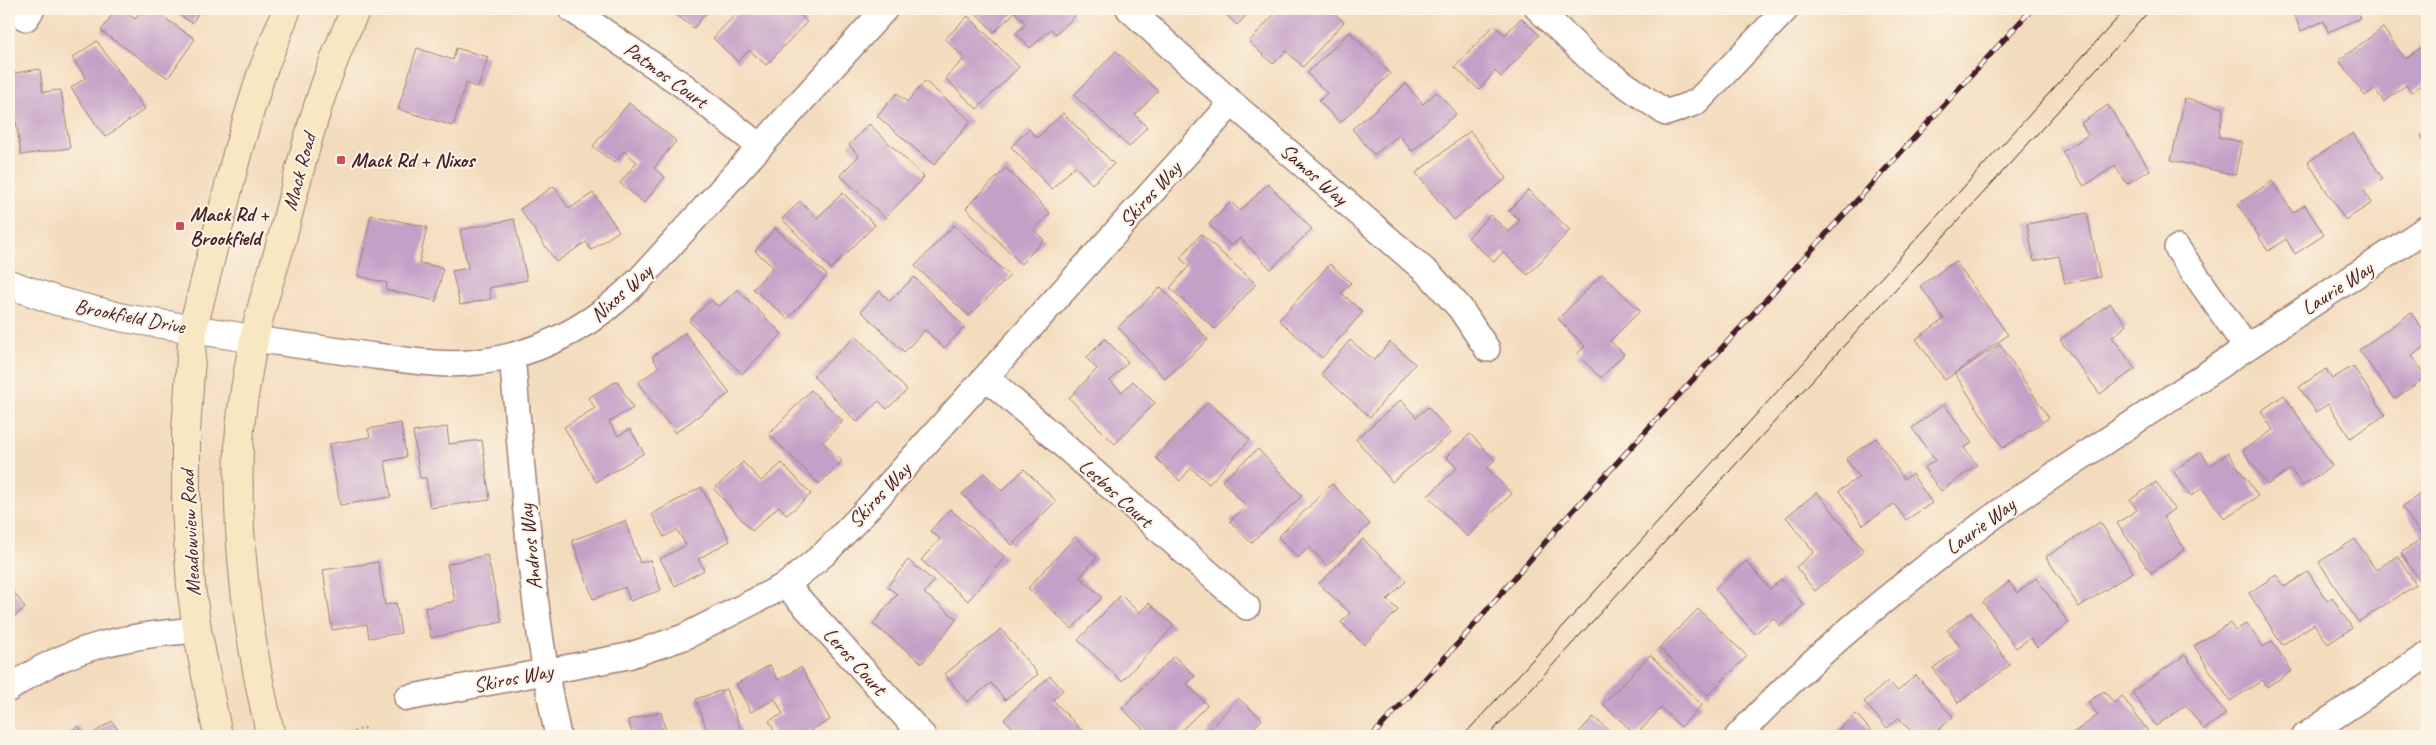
<svg xmlns="http://www.w3.org/2000/svg" width="2436" height="745" viewBox="0 0 2436 745" font-family="Caveat,sans-serif">
	<rect width="100%" height="100%" fill="#fcf5e5"/>
	<filter id="ink" filterUnits="userSpaceOnUse"><feTurbulence type="fractalNoise" baseFrequency=".02" numOctaves="2"/><feDisplacementMap in="SourceGraphic" scale="10" xChannelSelector="R" yChannelSelector="G"/><feConvolveMatrix kernelMatrix="1 2 1 2 8 2 1 2 1" color-interpolation-filters="sRGB"/></filter>
	<filter id="wash" filterUnits="userSpaceOnUse"><feTurbulence type="fractalNoise" baseFrequency=".0096" numOctaves="4" result="noise"/><feDisplacementMap in="SourceGraphic" scale="20" xChannelSelector="R" yChannelSelector="G"/><feGaussianBlur stdDeviation="1.12" result="paint"/><feColorMatrix in="noise" values="0 0 0 0 0 0 0 0 0 0 0 0 0 0 0 0 0 1.4 0 .05"/><feComposite in="paint" operator="in"/></filter>
	<g filter="url(#wash)">
		<rect width="100%" height="100%" fill="#f3dcbe"/>
		<g id="blocks">
			<!-- building -->
			<path fill="#c3a0c7" d="M116,9H120L135,19L142,9H152L195,39L168,78L101,31Z
				M170,9H201L192,23Z
				M668,9H709L694,28Z
				M741,9H793L807,22L766,65L749,50L738,62L713,38Z
				M972,9H1069L1075,16L1056,34L1051,29L1030,48L1016,33L1026,24L1015,12L994,32Z
				M1220,9H1252L1237,25Z
				M1279,9H1330L1344,22L1303,67L1286,51L1273,64L1249,42Z
				M2292,9H2357L2360,18L2328,32L2324,21L2301,31Z
				M968,16L1019,67L977,109L945,78L965,58L945,39Z
				M1521,18L1539,35L1501,77L1495,71L1479,90L1455,67L1494,25L1505,35Z
				M2383,28L2405,59L2423,46L2427,52V81L2411,92L2406,85L2384,102L2375,89L2365,96L2339,60Z
				M1350,32L1390,74L1340,123L1319,101L1327,93L1307,73Z
				M97,41L145,109L105,137L71,88L86,77L72,58Z
				M417,48L453,60L456,48L488,57L478,88L466,83L453,126L398,109Z
				M1116,51L1158,91L1135,115L1147,127L1129,147L1074,95Z
				M40,69L43,92L61,90L70,148L21,155L9,74Z
				M925,81L971,121L934,165L877,116L897,93L907,102Z
				M1406,84L1423,104L1437,92L1456,114L1412,151L1399,135L1374,155L1352,129Z
				M2185,99L2224,108L2218,137L2242,142L2235,175L2171,160Z
				M629,103L676,141L654,168L665,177L644,203L620,183L637,162L624,151L614,163L593,146Z
				M2108,105L2150,170L2127,184L2115,166L2084,186L2062,152L2088,135L2081,123Z
				M1063,113L1114,164L1092,184L1075,166L1052,189L1011,147L1029,129L1037,138Z
				M869,124L924,177L885,218L840,175L859,156L849,145Z
				M1470,131L1507,178L1454,220L1416,173Z
				M2427,132V147L2421,136Z
				M2353,133L2383,179L2364,191L2372,203L2345,220L2308,162Z
				M1006,168L1050,213L1034,230L1044,240L1021,264L966,208Z
				M2272,181L2293,213L2305,205L2324,235L2295,254L2286,239L2268,251L2238,204Z
				M1268,184L1312,229L1271,269L1240,238L1231,246L1209,224L1231,202L1240,211Z
				M554,186L569,209L593,193L619,231L591,250L586,242L556,262L520,209Z
				M1528,190L1570,230L1528,275L1503,252L1494,262L1468,238L1490,215L1509,232L1520,220L1509,211Z
				M843,193L875,225L831,269L782,219L800,201L817,218Z
				M2087,213L2100,277L2065,284L2059,256L2034,261L2027,224Z
				M371,215L427,227L419,263L443,268L436,301L386,290L387,283L358,276Z
				M514,219L527,280L489,288L491,299L460,305L452,271L468,268L460,230Z
				M954,225L1010,276L969,316L915,266Z
				M775,228L827,275L788,319L753,289L773,267L755,251Z
				M1201,234L1256,284L1215,329L1170,288L1189,266L1180,258Z
				M1955,261L2008,335L1945,380L1916,339L1944,319L1920,286Z
				M1330,264L1351,283L1341,293L1363,312L1322,358L1279,320Z
				M1602,274L1640,311L1610,341L1624,354L1601,378L1577,354L1585,346L1558,319Z
				M914,277L965,327L944,348L925,330L904,352L861,311L880,291L890,301Z
				M1161,287L1208,340L1165,379L1118,327Z
				M737,289L782,334L742,374L689,321L711,300L719,307Z
				M2110,303L2127,325L2112,337L2135,369L2100,394L2060,340Z
				M2411,313L2427,335V345L2412,356L2426,377L2394,399L2359,350Z
				M685,333L730,393L675,433L638,383L659,367L652,357Z
				M856,336L907,390L887,409L879,401L857,422L813,376Z
				M1105,339L1128,362L1110,381L1122,392L1133,381L1155,403L1115,444L1069,398L1097,369L1086,358Z
				M1350,340L1374,360L1390,342L1415,364L1370,417L1321,374Z
				M2000,344L2049,418L2003,448L1955,374Z
				M2353,366L2385,415L2350,438L2328,404L2316,412L2299,387L2326,369L2332,379Z
				M617,381L633,408L609,422L618,436L630,429L644,453L596,482L564,427L595,408L588,398Z
				M811,390L843,421L823,442L842,461L819,484L769,434Z
				M2284,395L2332,466L2302,486L2291,469L2267,485L2243,450L2273,430L2261,411Z
				M1401,400L1416,417L1428,407L1451,433L1392,482L1356,439Z
				M1208,402L1250,440L1209,484L1191,468L1180,481L1156,458Z
				M1944,404L1972,443L1964,448L1977,465L1941,491L1924,468L1935,460L1912,428Z
				M401,423L406,457L385,461L391,497L340,505L329,444L370,437L368,429Z
				M447,427L449,444L482,440L490,500L430,508L426,478H420L413,432Z
				M1470,434L1495,460L1487,468L1512,494L1467,537L1428,496L1457,468L1446,457Z
				M1876,438L1904,479L1912,474L1932,503L1906,520L1894,504L1863,525L1839,491L1859,477L1846,459Z
				M1258,449L1302,496L1251,543L1230,521L1246,506L1222,481Z
				M2201,452L2210,466L2228,453L2258,496L2225,519L2202,488L2191,496L2173,471Z
				M743,462L761,481L782,463L811,494L787,515L779,506L752,531L714,489Z
				M1024,469L1056,501L1012,545L962,494L984,473L1002,491Z
				M2156,482L2174,509L2163,517L2185,549L2151,573L2117,523L2137,510L2130,500Z
				M1332,484L1370,524L1327,566L1309,547L1298,558L1278,537Z
				M701,487L730,541L698,559L704,570L675,586L660,559L686,545L677,530L664,537L652,514Z
				M2427,489V577L2421,582L2401,553L2423,537L2402,507Z
				M1817,492L1864,551L1815,591L1796,567L1814,552L1786,517Z
				M950,509L1005,557L968,601L921,560L940,539L930,531Z
				M625,521L640,563L650,560L661,590L630,601L625,587L593,599L572,540Z
				M2100,522L2133,572L2079,607L2046,557Z
				M1075,537L1097,558L1080,577L1102,597L1072,629L1028,588Z
				M1363,539L1406,581L1387,600L1398,610L1364,645L1341,622L1350,613L1319,584Z
				M2355,539L2376,570L2397,556L2416,585L2358,622L2319,562Z
				M487,555L502,622L431,638L425,608L455,601L447,564Z
				M908,560L934,581L924,593L957,619L922,663L873,624L897,594L887,587Z
				M1746,561L1770,589L1781,579L1804,605L1780,626L1773,618L1755,634L1715,589Z
				M378,562L385,605L396,603L401,633L369,638L367,624L332,630L323,570Z
				M2308,572L2327,601L2332,597L2352,628L2328,644L2314,624L2282,645L2249,593L2276,575L2285,587Z
				M2036,578L2069,623L2037,647L2030,638L2016,648L1983,602L2009,582L2017,593Z
				M9,585L25,608L9,620Z
				M1121,595L1139,613L1149,603L1174,626L1122,681L1078,640Z
				M1698,609L1747,656L1708,695L1659,648Z
				M1971,612L2010,665L1958,703L1933,668L1961,648L1947,630Z
				M2230,623L2235,631L2247,623L2263,647L2272,641L2292,671L2267,687L2263,680L2230,701L2194,646Z
				M1001,629L1038,674L1005,700L991,683L967,702L945,674Z
				M1650,655L1702,705L1681,727L1661,708L1636,735L1603,704Z
				M2185,655L2226,714L2204,730L2186,705L2156,726L2132,692Z
				M1174,656L1195,676L1187,684L1207,705L1176,736H1150L1122,708Z
				M770,665L778,680L801,667L830,720L801,736H777L769,721L783,714L775,699L751,712L736,684Z
				M1916,675L1953,717L1932,736H1915L1899,718L1887,728L1864,702L1888,681L1898,691Z
				M1050,676L1063,690L1053,700L1085,734L1083,736H1021L1004,719Z
				M726,689L743,736H709L696,699Z
				M2104,691L2114,703L2122,696L2148,731L2142,736H2069L2098,715L2088,702Z
				M1238,698L1262,719L1247,736H1204Z
				M661,712L667,736H633L628,720Z
				M1856,714L1876,736H1831Z
				M1593,717L1616,736H1576Z
				M112,721L122,736H89Z
				M78,726L85,736H63Z"/>
		</g>
	</g>
	<g filter="url(#ink)">
		<use href="#blocks" fill-opacity="0" stroke="#9e7e74" stroke-width="1"/>
		<g fill="none" stroke-linecap="round" stroke-linejoin="round">
			<!-- minor casing -->
			<g stroke="#9e7e74" stroke-width="28">
				<path id="minor" d="M10,9L26,18L32,9
					M571,9L684,86L759,146
					M1129,9L1232,103L1431,276L1460,308L1487,349
					M1538,9L1593,62L1666,113L1697,102L1786,9
					M2177,248L2246,347
					M254,339C294,345 335,350 375,356C409,360 443,367 477,362C541,355 595,324 640,279L885,9
					M512,356C524,483 531,611 558,736
					M986,377L1247,607
					M786,585L923,736
					M9,689C65,647 128,635 197,630
					M407,698L628,656L684,637L786,585L824,554L859,518L1232,103
					M1738,736C1819,648 1913,575 2009,505L2427,228
					M2305,736L2427,655"/>
			</g>
			<!-- tertiary casing -->
			<g stroke="#9e7e74" stroke-width="30">
				<path id="tertiary" d="M9,284L57,301L124,318L254,339"/>
			</g>
			<!-- secondary casing -->
			<g stroke="#9e7e74" stroke-width="30">
				<path id="secondary" d="M218,736L197,630L191,586L186,509V431L193,328L238,150L261,75L287,9
					M271,736C248,641 236,543 239,445C240,414 248,370 254,340C261,303 275,267 284,231C303,155 322,79 356,9"/>
			</g>
			<!-- path -->
			<path stroke="#9e7e74" stroke-width="3" stroke-dasharray="1 4" stroke-linecap="butt" d="M340,736L365,728"/>
			<!-- minor -->
			<use href="#minor" stroke="#fff" stroke-width="25"/>
			<!-- tertiary -->
			<use href="#tertiary" stroke="#fff" stroke-width="28"/>
			<!-- secondary -->
			<use href="#secondary" stroke="#f7e8c3" stroke-width="28"/>
			<!-- tram -->
			<path stroke="#4a1f2b" stroke-width="1" d="M1463,736L2126,9
				M1488,736L2151,9"/>
			<!-- rail casing -->
			<g stroke="#4a1f2b" stroke-width="5.5">
				<path id="rail" d="M1372,736L1462,639L1560,525L2032,9"/>
			</g>
			<!-- rail -->
			<use href="#rail" stroke="#fcf5e5" stroke-width="4" stroke-dasharray="11" stroke-linecap="butt"/>
		</g>
	</g>
	<!-- markers -->
	<g fill="#d1495b" stroke="#fcf5e5" stroke-width="2">
		<rect x="336" y="155" width="10" height="10" rx="2.5"/>
		<rect x="175" y="221" width="10" height="10" rx="2.5"/>
	</g>
	<g text-anchor="middle" dominant-baseline="central" stroke-width="4" stroke-linejoin="round" paint-order="stroke">
		<!-- street labels -->
		<g font-size="21" fill="#4a1f2b" stroke="#fcf5e5">
			<text transform="translate(666 75) rotate(36)">Patmos Court</text>
			<text transform="translate(299 172) rotate(-75)">Mack Road</text>
			<text transform="translate(1314 174) rotate(41)">Samos Way</text>
			<text transform="translate(1150 194) rotate(-48)">Skiros Way</text>
			<text transform="translate(2337 288) rotate(-33)">Laurie Way</text>
			<text transform="translate(621 293) rotate(-42)">Nixos Way</text>
			<text transform="translate(130 316) rotate(11)">Brookfield Drive</text>
			<text transform="translate(1116 493) rotate(42)">Lesbos Court</text>
			<text transform="translate(879 495) rotate(-47)">Skiros Way</text>
			<text transform="translate(1980 526) rotate(-36)">Laurie Way</text>
			<text transform="translate(190 533) rotate(-93)">Meadowview Road</text>
			<text transform="translate(530 547) rotate(-96)">Andros Way</text>
			<text transform="translate(855 661) rotate(48)">Leros Court</text>
			<text transform="translate(513 678) rotate(-11)">Skiros Way</text>
		</g>
		<!-- poi labels -->
		<g font-size="21" font-weight="bold" fill="#4a1f2b" stroke="#fcf5e5" text-anchor="start">
			<text x="351" y="160">Mack Rd + Nixos</text>
			<text x="190" y="214">Mack Rd +<tspan x="190" dy="24">Brookfield</tspan></text>
		</g>
	</g>
	<!-- margin -->
	<rect width="2436" height="745" fill="none" stroke="#fcf5e5" stroke-width="30"/>
</svg>
